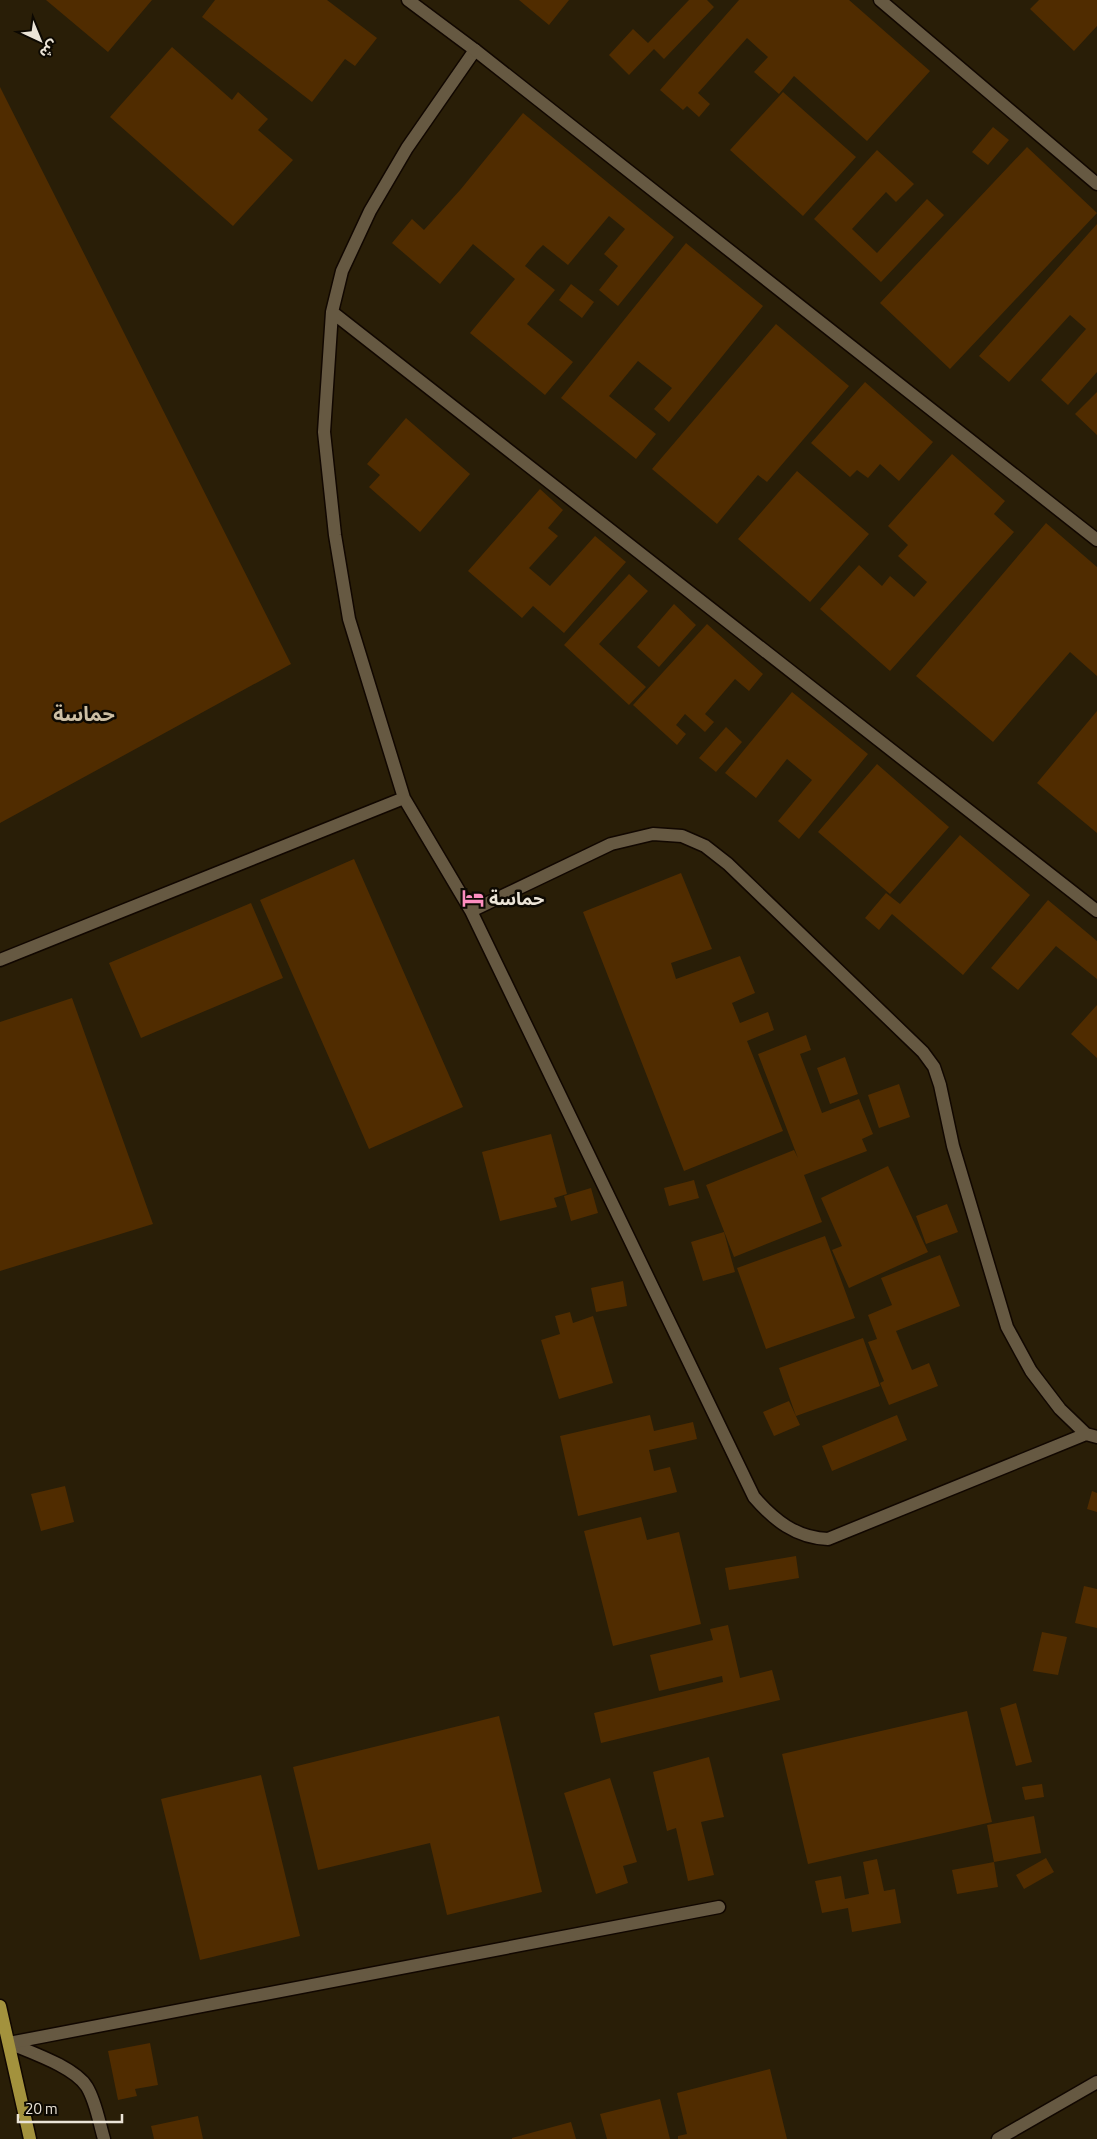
<svg xmlns="http://www.w3.org/2000/svg" width="1097" height="2139" viewBox="0 0 1097 2139" font-family="'Titillium Web','Noto Sans Arabic',sans-serif">
	<rect width="100%" height="100%" fill="#291e07"/>
	<!-- building -->
	<path fill="#502c00" d="M46,0H152L108,52Z
		M215,0H327L377,38L355,66L345,59L312,102L202,17Z
		M519,0H569L549,25Z
		M689,0H707L714,7L664,59L654,49L629,75L609,55L633,29L648,43Z
		M739,0H849L930,71L867,141L794,76L779,94L754,72L768,57L747,38L698,93L710,104L699,117L687,106L683,110L660,90Z
		M1039,0H1097V26L1074,51L1030,9Z
		M172,47L232,100L238,92L268,119L258,130L293,160L233,226L110,117Z
		M0,87L291,664L0,823Z
		M783,92L856,157L803,216L730,150Z
		M523,113L674,237L618,306L599,290L618,266L604,254L625,229L609,216L568,265L543,245L537,251L525,266L555,290L527,324L573,362L545,395L470,333L515,279L473,244L440,284L392,243L412,219L424,230L461,189Z
		M993,127L1009,140L988,165L972,152Z
		M1027,147L1097,213L950,369L880,303Z
		M877,150L914,184L896,202L886,192L852,229L877,253L927,199L944,215L881,282L814,219Z
		M1097,224V372L1068,405L1041,380L1086,329L1070,315L1009,382L979,356Z
		M686,243L763,306L669,422L654,409L672,388L638,361L609,396L656,434L636,459L561,398Z
		M571,284L594,302L582,318L559,300Z
		M776,324L849,386L767,482L758,475L717,524L652,469Z
		M865,382L933,442L899,481L880,464L868,478L857,470L850,477L811,443Z
		M1097,392V435L1075,414Z
		M406,418L470,474L420,532L369,487L380,475L367,464Z
		M952,454L1005,501L994,514L1014,532L890,671L820,609L859,565L882,586L890,576L914,597L927,582L898,556L908,545L888,526Z
		M797,471L869,534L810,602L738,539Z
		M540,489L563,510L548,528L558,536L529,568L550,586L595,536L626,562L564,633L533,606L522,618L468,571Z
		M1046,523L1097,567V676L1070,652L993,742L916,676Z
		M629,574L648,591L599,644L646,687L629,705L564,645Z
		M674,604L696,625L659,667L637,647Z
		M707,624L763,674L749,691L735,679L705,714L714,722L705,732L685,714L676,725L686,734L677,745L633,705Z
		M792,692L868,754L799,839L778,821L812,780L787,759L756,798L725,773Z
		M1097,711V833L1037,783Z
		M726,727L742,742L716,772L699,758Z
		M877,764L949,827L890,894L818,832Z
		M960,835L1030,895L963,975L892,914L879,930L865,918L886,893L900,904Z
		M354,859L463,1107L369,1149L260,900Z
		M681,873L712,949L671,963L676,979L740,956L755,993L732,1003L740,1023L768,1012L774,1030L747,1041L783,1131L684,1171L583,912Z
		M1048,900L1097,941V979L1056,946L1018,990L991,968Z
		M251,903L283,978L141,1038L109,963Z
		M72,998L153,1224L0,1271V1022Z
		M1097,1005V1058L1071,1034Z
		M806,1035L811,1050L800,1054L822,1113L859,1099L873,1134L862,1139L867,1151L804,1175L822,1222L734,1257L706,1185L794,1150L798,1158L758,1054Z
		M845,1057L858,1094L830,1104L817,1068Z
		M899,1084L910,1117L879,1128L868,1095Z
		M551,1134L567,1194L554,1198L557,1207L500,1221L482,1152Z
		M888,1166L928,1252L849,1288L832,1250L842,1246L821,1198Z
		M694,1180L699,1198L669,1206L664,1188Z
		M591,1188L598,1213L571,1221L564,1196Z
		M947,1204L958,1232L926,1244L916,1216Z
		M724,1232L735,1272L703,1281L691,1242Z
		M825,1236L855,1318L766,1349L737,1268Z
		M940,1255L960,1306L896,1331L912,1370L929,1363L938,1386L889,1405L880,1383L884,1381L868,1342L877,1339L868,1315L892,1305L881,1278Z
		M623,1281L627,1306L596,1312L591,1288Z
		M570,1312L573,1323L593,1316L613,1383L559,1399L541,1340L560,1334L555,1316Z
		M863,1338L880,1386L796,1416L779,1368Z
		M789,1401L800,1425L774,1436L763,1412Z
		M650,1415L654,1431L693,1422L697,1439L649,1450L654,1471L670,1467L677,1492L578,1516L560,1436Z
		M897,1415L907,1440L832,1471L822,1446Z
		M65,1486L74,1522L41,1531L31,1494Z
		M1092,1491L1097,1493V1512L1087,1509Z
		M641,1517L647,1540L679,1532L701,1624L613,1646L584,1531Z
		M796,1556L799,1578L729,1590L725,1568Z
		M1084,1586L1097,1589V1628L1075,1623Z
		M728,1625L740,1678L772,1670L780,1700L601,1743L594,1713L723,1682L722,1676L659,1691L650,1655L713,1640L710,1629Z
		M1042,1632L1067,1637L1058,1675L1033,1671Z
		M1016,1703L1032,1762L1016,1766L1000,1708Z
		M967,1711L992,1822L808,1864L782,1754Z
		M499,1716L542,1892L447,1915L430,1843L318,1870L293,1767Z
		M709,1757L724,1817L701,1822L714,1875L688,1881L676,1828L667,1831L653,1772Z
		M261,1775L300,1936L200,1960L161,1799Z
		M610,1778L637,1862L623,1866L628,1883L596,1894L564,1793Z
		M1042,1784L1044,1797L1025,1800L1022,1787Z
		M1034,1816L1041,1853L994,1862L987,1825Z
		M1046,1858L1054,1872L1024,1889L1016,1875Z
		M877,1859L884,1891L895,1889L901,1923L852,1932L848,1908L822,1913L815,1881L841,1876L845,1899L869,1894L863,1862Z
		M994,1862L998,1887L957,1894L952,1870Z
		M150,2043L158,2085L135,2089L137,2096L118,2100L108,2051Z
		M770,2069L787,2139H678V2136L687,2134L677,2093Z
		M660,2099L670,2139H607L600,2114Z
		M198,2116L203,2139H154L151,2126Z
		M571,2122L576,2139H512V2138Z"/>
	<g fill="none" stroke-linecap="round" stroke-linejoin="round">
		<!-- lane casing -->
		<g stroke="#110700" stroke-width="15">
			<path id="lane" d="M9,2043C30,2052 75,2067 87,2087C96,2102 99,2122 104,2139"/>
		</g>
		<!-- street casing -->
		<g stroke="#110700" stroke-width="15">
			<path id="street" d="M475,50L407,148L370,211L342,271L332,312L324,432L335,535L349,619L404,798L471,911L754,1497C774,1520 796,1538 828,1539L1086,1434L1097,1437
				M332,312L1097,911
				M471,911L611,844L653,834L682,836L705,846L728,864L923,1052L934,1067L940,1085L953,1146L1007,1327L1031,1371L1060,1409L1086,1434
				M0,960L404,798
				M9,2043L719,1907
				M998,2139L1097,2082"/>
		</g>
		<!-- secondary casing -->
		<g stroke="#110700" stroke-width="15">
			<path id="secondary" d="M408,0L475,50L1097,540
				M880,0L1097,184"/>
		</g>
		<!-- primary casing -->
		<g stroke="#110700" stroke-width="15">
			<path id="primary" d="M0,2006L30,2139"/>
		</g>
		<!-- lane -->
		<use href="#lane" stroke="#665942" stroke-width="12"/>
		<!-- street -->
		<use href="#street" stroke="#665942" stroke-width="12"/>
		<!-- secondary -->
		<use href="#secondary" stroke="#665942" stroke-width="12"/>
		<!-- primary -->
		<use href="#primary" stroke="#a3923d" stroke-width="12"/>
	</g>
	<!-- icons -->
	<defs>
		<g id="hotel-bare" transform="scale(1.725)"><path d="M-6-4.5h1.5V1H6V5H4.5V3h-9V5H-6ZM-4 0a1.8 1.8 0 1 1 3.6 0ZM.5 0V-2.5h3Q6-2.5 6 0Z" fill="#fd8ec0" stroke="#0d0902" stroke-width="2.5" paint-order="stroke"/></g>
	</defs>
	<g fill-rule="evenodd">
		<use href="#hotel-bare" x="473" y="898"/>
	</g>
	<g text-anchor="middle" dominant-baseline="central" stroke-width="5" stroke-linejoin="round" paint-order="stroke">
		<!-- poi labels -->
		<g font-size="18" font-weight="bold" fill="#ebe4d7" stroke="#0d0902" text-anchor="start">
			<text x="489" y="898">حماسة</text>
		</g>
		<!-- quarter labels -->
		<g font-size="20" font-weight="bold" fill="#cdbfa4" stroke="#0d0902">
			<text x="84" y="713">حماسة</text>
		</g>
	</g>
	<!-- north arrow -->
	<g transform="translate(40 40) rotate(136)" stroke="#0d0902" stroke-width="4" paint-order="stroke">
	<path d="M0-4L9 19L0 12L-9 19Z" fill="#ebe4d7"/>
	<text y="-8" font-size="14" font-weight="bold" text-anchor="middle" fill="#ebe4d7">ش</text>
	</g>
	<!-- scale -->
	<path d="M18 2114v8h104v-8" fill="none" stroke="#ebe4d7" stroke-width="2.5"/>
	<text x="25" y="2114" font-size="15" fill="#ebe4d7" stroke="#0d0902" stroke-width="4" paint-order="stroke">20 m</text>
</svg>
